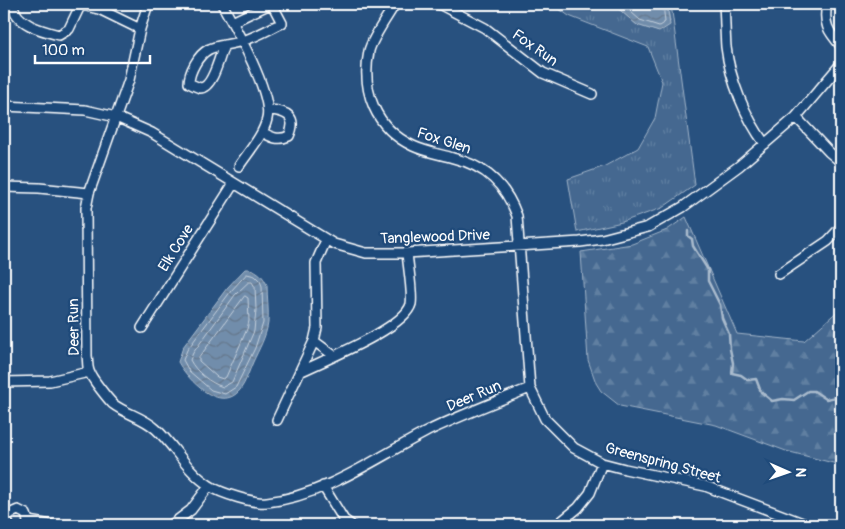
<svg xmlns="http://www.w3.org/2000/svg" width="845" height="529" viewBox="0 0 845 529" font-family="Pangolin,sans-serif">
	<defs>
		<pattern id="grass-tufts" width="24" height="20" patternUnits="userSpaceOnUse" patternTransform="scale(1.25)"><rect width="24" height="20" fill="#446890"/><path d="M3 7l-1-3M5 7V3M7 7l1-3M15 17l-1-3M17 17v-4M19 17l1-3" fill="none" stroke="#607fa1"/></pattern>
		<pattern id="forest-firs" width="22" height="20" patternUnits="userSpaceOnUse" patternTransform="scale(1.25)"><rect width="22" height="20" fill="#446890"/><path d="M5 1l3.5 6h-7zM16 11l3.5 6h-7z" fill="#607fa1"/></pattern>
		<pattern id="water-waves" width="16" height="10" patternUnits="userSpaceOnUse" patternTransform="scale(1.25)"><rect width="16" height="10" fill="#718dab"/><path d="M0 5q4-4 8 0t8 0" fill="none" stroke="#64768a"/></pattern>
	</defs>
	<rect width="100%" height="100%" fill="#28517f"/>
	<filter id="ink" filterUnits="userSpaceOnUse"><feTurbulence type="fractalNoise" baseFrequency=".02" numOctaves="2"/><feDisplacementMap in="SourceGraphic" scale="10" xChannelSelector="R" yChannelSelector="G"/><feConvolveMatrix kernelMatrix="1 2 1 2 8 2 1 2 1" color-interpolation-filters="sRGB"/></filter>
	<g filter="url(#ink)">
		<!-- grass -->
		<path fill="url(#grass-tufts)" stroke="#a2b4c8" d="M552,4H613L637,25L657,31L670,22L667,4H671L695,185L662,208L622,222L577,232L568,179L605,166L638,148L655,118L662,82L648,47L569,16Z"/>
		<!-- forest -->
		<path fill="url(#forest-firs)" stroke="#a2b4c8" d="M686,217L737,334L804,341L841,308V465L786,451L716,425L620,406L601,391L596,383L588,360L581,252L632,244L667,230Z"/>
		<!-- water -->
		<path fill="url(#water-waves)" stroke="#aabbcd" d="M613,4H667L670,25L659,32L637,25Z
			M245,269C255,268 263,275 267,285C267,297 269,310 268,323C266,337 259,349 253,362C249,371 246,382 240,390C220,414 188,380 178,362L183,347L227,288Z"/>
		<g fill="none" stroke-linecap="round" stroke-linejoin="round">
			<!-- shore -->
			<path stroke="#c6d1dd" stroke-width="1" d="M622,4L640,20L659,26L665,22L663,4
				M247,274L255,276L260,281L262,286L263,323L255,348L236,387L225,394L211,390L189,371L183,360L187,350L231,291Z
				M249,282H252L255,287L256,310L254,331L232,382L223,387C210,383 196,372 190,360L193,353L235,295Z
				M245,296L248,298L249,321L247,329L226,377L223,379L217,377L199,361V358Z"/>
			<!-- stream -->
			<path stroke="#aabbcd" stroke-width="2.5" d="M688,231V236L692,239L693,246L708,270V281L720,305L722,318L729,334L730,349L733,363L732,373L741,375L748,380L756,379L761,392L772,401L783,399L794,400L808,391H814L826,399L841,396"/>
			<!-- minor casing -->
			<g stroke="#fff" stroke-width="12">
				<path id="minor" d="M13,4C14,24 43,31 59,35L69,29L81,4
					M148,4L140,29L129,80L89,193L86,208L87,356C88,360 87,366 89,371C91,378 108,399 113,404C126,414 143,417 156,429C175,446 187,472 210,486C220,493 255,504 267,502C326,496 380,455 432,429C464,414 497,401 530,388
					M222,4C235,27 273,94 267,119C263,136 249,151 239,166
					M395,4C388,16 372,38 369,51C361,91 375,128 413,146C426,152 439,154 453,158C486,166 506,185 517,216L530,388L545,419L574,448L602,463L625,469L705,486L808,525
					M439,4L485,28L543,73L592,94
					M724,4C725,18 725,33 726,47C730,80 745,117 765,144
					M827,4C823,24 828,31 841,46
					M82,5L99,9L140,29
					M232,22L270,4
					M224,45C220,55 213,88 200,88C197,87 193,85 189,83C189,76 191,71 195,64C207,42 221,48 242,41C256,37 269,29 282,23L272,4
					M4,106L85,110L116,117L152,133L334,244L366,253H407L580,242L602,239L648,227L683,207L739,166L796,117L841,64
					M796,117L829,152L841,162
					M262,132C271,137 278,141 289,136C298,116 286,111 269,110
					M4,187L39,188L89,193
					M779,274L828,241L841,227
					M142,328L234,183
					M314,341L333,355
					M300,372C324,360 405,328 411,304C413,294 408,265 407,253
					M4,382L50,381L89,372
					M277,420L314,341L317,328L316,263L326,240
					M323,486L344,520L351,525
					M28,521L51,525
					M9,525L7,521L9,514L18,510L26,514L28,521L27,525
					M171,525L191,510L209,486
					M557,525L578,508L590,493L602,463"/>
			</g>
			<!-- minor -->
			<use href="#minor" stroke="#1f4a7a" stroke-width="9"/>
		</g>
	</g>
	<g text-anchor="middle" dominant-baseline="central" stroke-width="4.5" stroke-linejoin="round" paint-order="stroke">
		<!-- street labels -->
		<g font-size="15" fill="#fff" stroke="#1f4a7a">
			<text transform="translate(535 48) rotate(35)">Fox Run</text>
			<text transform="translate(444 141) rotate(18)">Fox Glen</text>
			<text transform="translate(435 237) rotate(-2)">Tanglewood Drive</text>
			<text transform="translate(176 248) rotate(-58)">Elk Cove</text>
			<text transform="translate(74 327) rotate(-91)">Deer Run</text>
			<text transform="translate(474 396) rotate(-23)">Deer Run</text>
			<text transform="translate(663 463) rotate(15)">Greenspring Street</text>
		</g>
	</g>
	<!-- margin -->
	<rect width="845" height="529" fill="none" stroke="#1f4a7a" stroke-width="20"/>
	<rect x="10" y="10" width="825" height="509" fill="none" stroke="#fff" stroke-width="2" filter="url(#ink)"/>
	<!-- north arrow -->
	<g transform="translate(788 472) rotate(92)" stroke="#1f4a7a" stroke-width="4" paint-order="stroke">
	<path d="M0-4L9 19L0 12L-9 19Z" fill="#ffffff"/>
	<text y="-8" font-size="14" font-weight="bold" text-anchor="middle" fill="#ffffff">N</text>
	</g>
	<!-- scale -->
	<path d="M35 55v8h115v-8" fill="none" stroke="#ffffff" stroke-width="2.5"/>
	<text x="42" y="55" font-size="15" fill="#ffffff" stroke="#1f4a7a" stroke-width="4" paint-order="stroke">100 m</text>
</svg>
